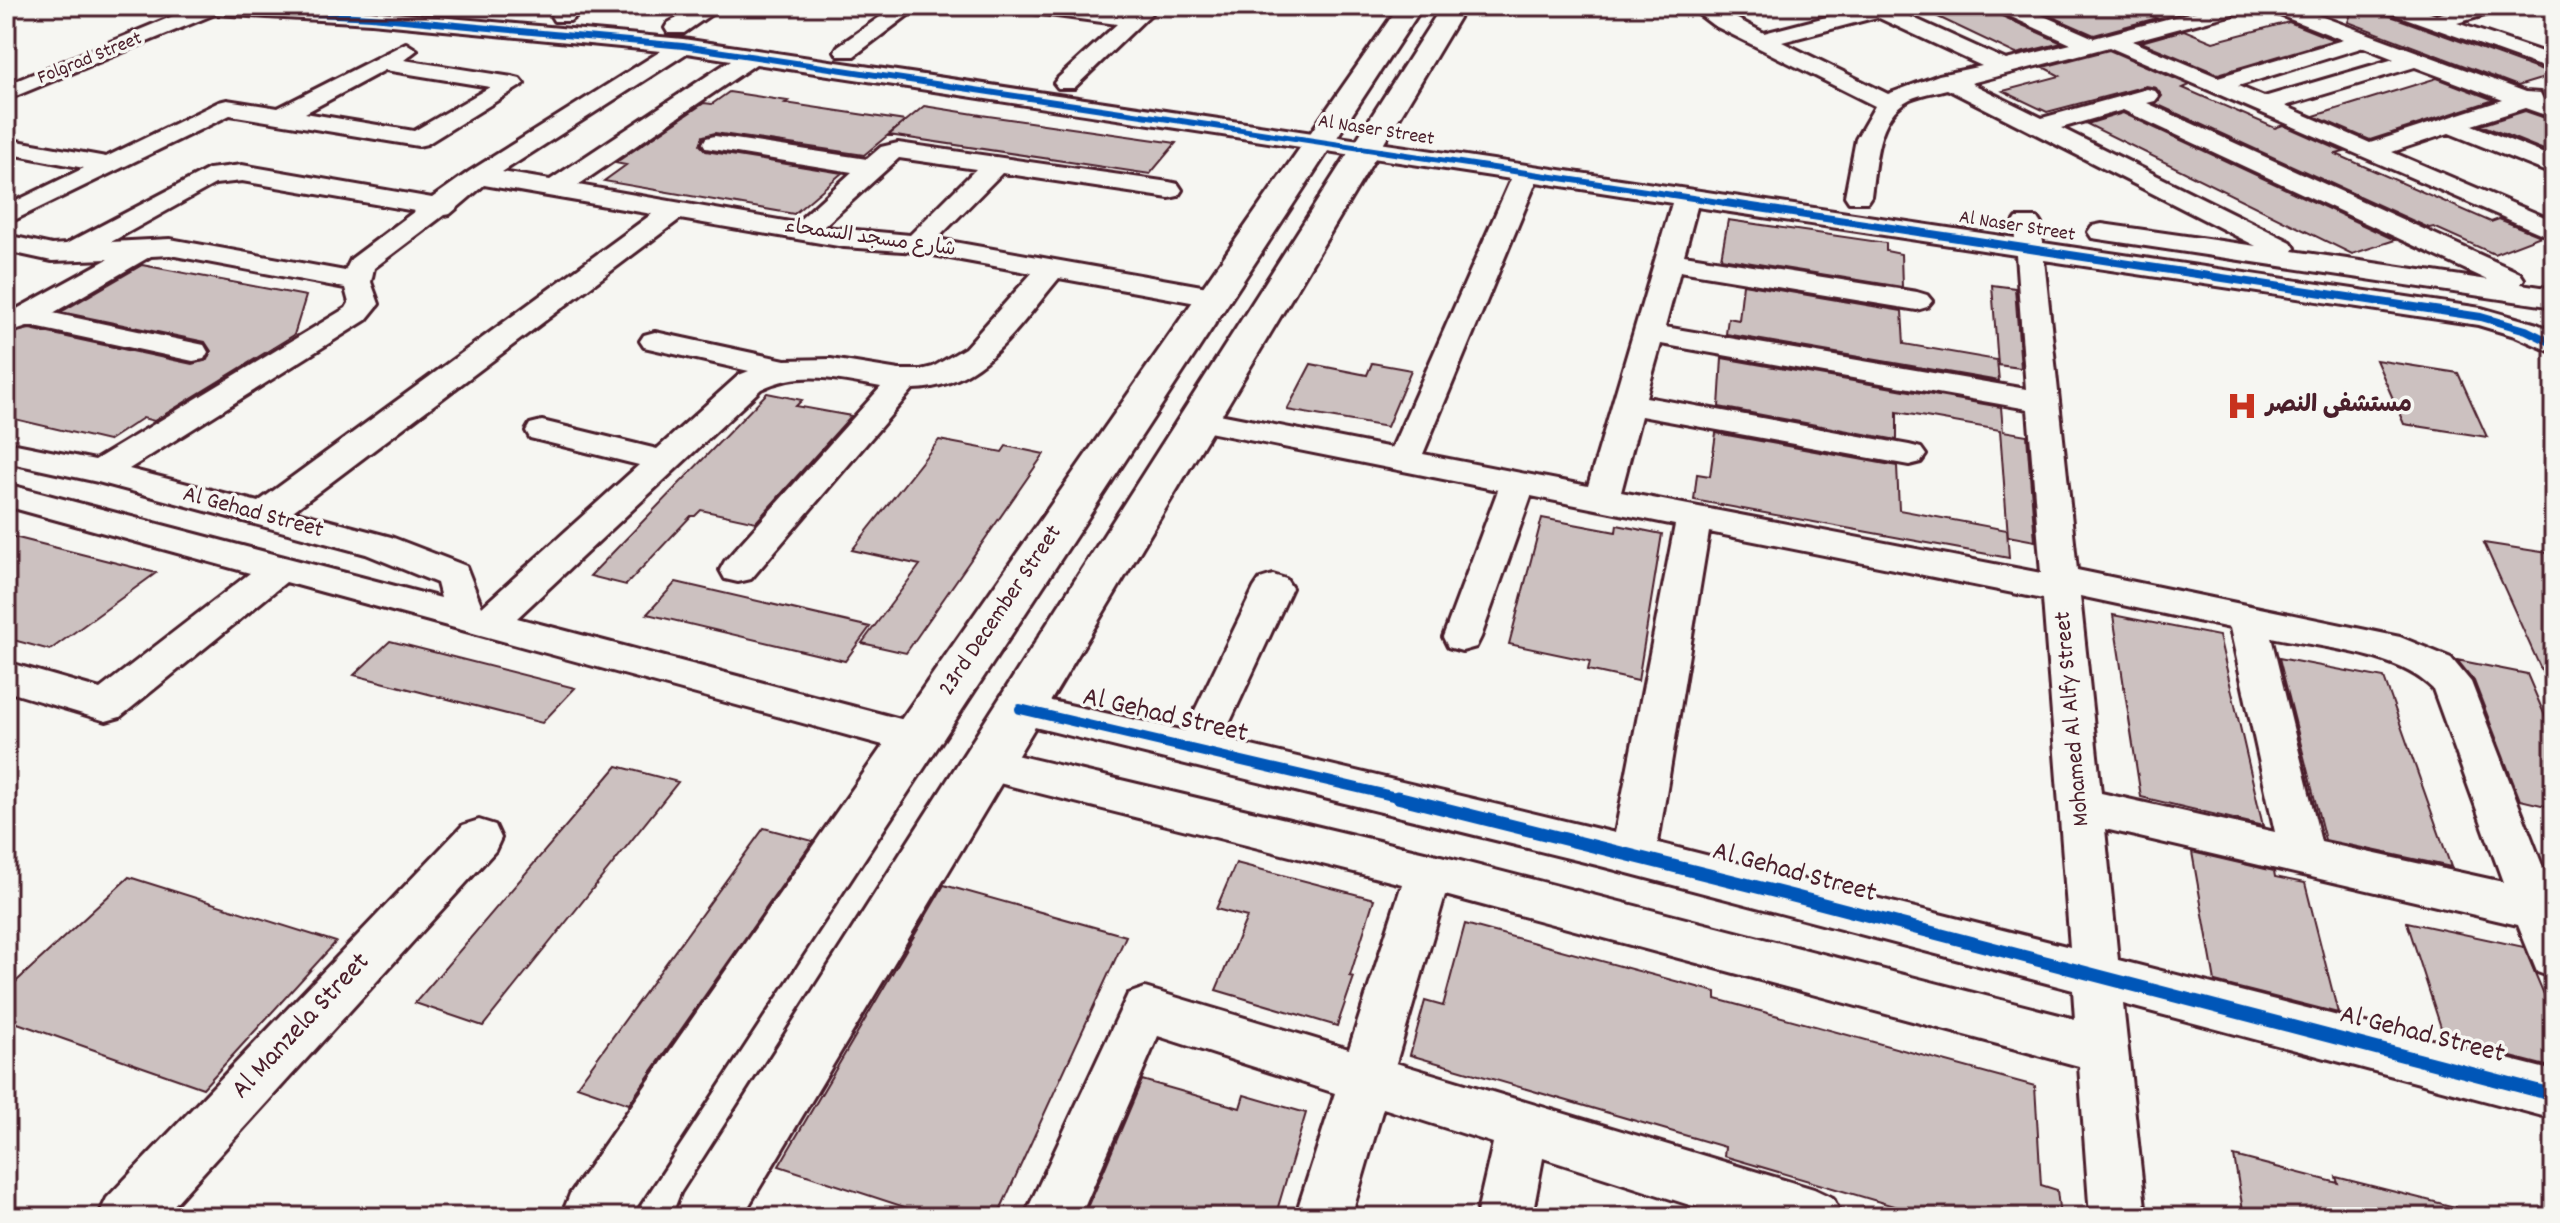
<svg xmlns="http://www.w3.org/2000/svg" width="2560" height="1223" viewBox="0 0 2560 1223" font-family="Dekko,'Playpen Sans Arabic',sans-serif">
	<rect width="100%" height="100%" fill="#f6f6f2"/>
	<filter id="ink" filterUnits="userSpaceOnUse"><feTurbulence type="fractalNoise" baseFrequency=".0125" numOctaves="2"/><feDisplacementMap in="SourceGraphic" scale="16" xChannelSelector="R" yChannelSelector="G"/><feConvolveMatrix kernelMatrix="1 2 1 2 8 2 1 2 1" color-interpolation-filters="sRGB"/></filter>
	<g filter="url(#ink)">
		<!-- building -->
		<path fill="#ccc1c0" stroke="#4a1f2b" stroke-width="2" d="M1915,6H1990L1995,13L2062,43L2016,54Z
			M2028,6H2127L2157,18L2094,35Z
			M2354,6H2377L2382,13L2554,75L2518,86L2348,22Z
			M2289,22L2334,40L2218,74L2141,42L2184,30L2213,42Z
			M2109,50L2190,85L2183,88L2275,128L2283,125L2344,152L2336,154L2491,222L2499,219L2541,236L2494,254L2434,227L2429,228L2156,104L2162,96L2156,88L2146,86L2047,112L2003,91L2060,76L2043,67Z
			M2437,78L2494,100L2370,140L2314,116Z
			M729,92L788,101L785,103L905,121L864,155L715,133L703,136L700,145L706,151L842,173L794,214L604,181L626,165L615,163L704,103L712,104Z
			M924,106L981,115L1176,143L1150,174L889,135Z
			M2525,111L2554,121V154L2481,125Z
			M2123,113L2395,240L2352,254L2087,124Z
			M1728,220L1886,243V251L1901,254L1902,287L1721,258Z
			M142,265L306,296L294,335L154,421L143,418L108,441L6,417V334L9,333L30,329L192,364L207,360L211,351L205,342L61,312Z
			M1743,284L1902,311L1904,344L1997,360L1999,381L1726,334L1728,318L1739,320Z
			M1992,285L2015,288L2021,368L1998,365Z
			M1722,358L2001,407L2003,431L2027,435L2035,541L2008,536L2000,430L1897,412V440L1719,407Z
			M2376,360L2458,373L2487,437L2404,424Z
			M1372,363L1411,370L1387,427L1287,410L1311,364L1367,375Z
			M767,393L802,400L796,406L851,416L756,522L701,510L695,516H691L626,585L590,576Z
			M1716,433L1897,466L1899,510L2007,530L2009,558L1694,500L1697,474L1710,476Z
			M939,440L1002,452L1006,446L1044,454L906,653L862,643L920,565L852,550Z
			M1542,518L1616,532L1617,525L1662,534L1638,681L1588,670L1590,661L1509,644Z
			M6,535L156,573L50,650L6,638Z
			M2484,543L2554,554V698Z
			M676,582L870,627L845,661L647,614Z
			M2113,615L2219,636L2263,826L2141,797Z
			M390,641L575,688L542,723L354,675Z
			M2279,658L2384,678L2451,867L2325,840Z
			M2457,660L2527,674L2554,737V808L2520,800L2474,681Z
			M617,766L678,782L483,1026L415,1003Z
			M764,828L813,841L629,1104L577,1086Z
			M2192,852L2274,871L2275,877L2305,883L2338,1013L2215,982Z
			M1236,863L1374,899L1350,976L1354,977L1337,1026L1216,990L1247,917L1216,909Z
			M129,877L336,942L203,1088L6,1019V991Z
			M944,885L1126,936L997,1217H935L779,1166Z
			M2407,922L2524,947L2554,1018V1068L2445,1040Z
			M1465,924L1716,992V999L2035,1086L2041,1185L2057,1190L2060,1217H1931L1724,1156L1725,1147L1410,1055L1425,1001L1443,1006Z
			M1142,1080L1240,1108L1244,1095L1306,1113L1275,1217H1084Z
			M2234,1156L2338,1183L2336,1177L2455,1207L2454,1217H2244Z"/>
		<g fill="none" stroke-linecap="round" stroke-linejoin="round">
			<!-- minor casing -->
			<g stroke="#4a1f2b" stroke-width="6">
				<path id="minor" d="M174,6H292L371,11L683,39L2015,238L2013,224L2017,218H2037L2041,224L2043,243L2481,308L2537,324L2554,332V353L2515,336L2478,325L2044,260L2077,570L2400,637L2451,658L2471,682L2554,896V978L2537,972L2518,925L2105,829L2118,960L2554,1071V1119L2123,1004L2146,1217H2090L2079,1066L1445,895L1396,1063L1814,1189L1833,1198L1842,1217H1727L1543,1158L1532,1217H1476L1493,1143L1383,1108L1351,1217H1295L1335,1093L1158,1036L1080,1217H1024L1128,994L1145,988L1349,1049L1402,884L971,776L965,764L971,752L986,748L1429,853L2075,1019L2073,990L1597,865L1006,720L1000,709L1006,698L1020,694L1185,731L1254,588L1260,579L1273,575L1286,579L1292,588L1222,739L1615,833L1675,525L1531,496L1481,637L1476,647L1462,651L1448,647L1443,637L1498,490L1199,430L1187,427L1183,420L1187,413L1199,410L1392,448L1511,179L756,64L578,185L796,223L852,172L706,148L703,143L706,138L715,136L867,159L881,147L898,143L1169,182L1178,184L1182,190L1178,196L1169,198L1002,173L937,239L1213,288L1223,291L1228,297L1223,303L1213,306L1059,278C1019,325 983,388 913,389L751,579L738,582L725,579L720,570L725,561L881,387C837,380 804,369 761,389L517,618L931,727L937,738L931,749L916,754L286,582L120,717L106,721L6,691V662L100,689L250,573L6,506V484L441,598L437,583L366,554L98,482L6,462V442L95,460L346,308L349,303L345,288L170,255L151,256L53,313L204,345L208,352L204,359L193,361L30,326L15,331L6,329V315L108,259L52,261L6,251V235L52,245L66,244L209,169L242,165L432,198L470,171L661,51L371,23L215,14L6,100V85L183,12ZM687,53L731,60L550,180L502,172ZM899,158L976,169L910,235L823,227ZM242,181L415,211L351,259L345,271L170,239L111,242L215,184ZM1536,182L1672,203L1588,486L1423,454ZM484,185L652,214L258,502L129,469L366,320L379,304L371,282L374,268L444,215L450,214ZM1697,207L2016,255L2026,389L1665,327L1680,271L1917,310L1927,307L1932,301L1927,295L1917,292L1684,255ZM680,219L844,247L917,252L1032,273L965,348L933,367L921,370H899L831,359L785,360L655,332L644,335L640,341L644,347L749,371L739,375L657,449L542,421L530,424L526,431L530,438L639,465L482,607L466,566L391,537L293,511ZM1661,344L2028,409L2041,573L1621,492L1641,416L1909,465L1921,462L1926,455L1921,448L1909,445L1646,397ZM1709,532L2043,599L2070,947L1658,843ZM2080,596L2230,628L2275,832L2101,793ZM2271,637C2319,647 2399,653 2433,689L2503,882L2321,842Z
					M564,6H589L570,21H554L551,16Z
					M698,6H723L684,33H668L665,28L668,23Z
					M896,6H920L854,56H838L835,51L838,46Z
					M1016,6H1075L1129,13L1137,6H1159L1074,88H1058L1054,83L1058,78L1117,24L1026,12Z
					M1688,6H1713L1764,33L1861,8L1860,6H1887L2006,60L2071,44L1996,10L1993,6H2021L2094,38L2216,6H2251L2248,10L2132,41L2218,77L2343,40L2267,10L2264,6H2293L2526,92L2540,93L2543,99L2554,103V118L2525,108L2472,125L2554,158V175L2449,133L2392,152L2554,221V239L2109,47L1971,83L2042,118L2147,89L2155,91L2159,96L2155,101L2147,103L2520,273L2524,279L2521,284L2554,289V307L2092,238L2088,232L2092,226L2102,224L2256,246L1947,89C1936,92 1921,94 1910,99C1876,116 1876,163 1871,196L1867,202H1849L1845,196L1856,139L1875,106L1713,25ZM1877,17L1982,66L1939,75L1888,94L1782,42ZM2364,47L2394,59L2264,97L2238,86ZM2415,67L2503,100L2370,143L2285,106ZM2123,110L2488,280L2293,251L2295,248L2291,242L2061,128Z
					M2380,6H2410L2436,15L2471,6H2505L2502,10L2457,23L2554,56V71L2383,10Z
					M406,43L417,50L404,60L512,77L520,79L524,84L427,144L418,146L230,115L6,224V206L84,168L6,153V139L106,157L219,102L227,100L278,108ZM385,70L490,87L414,131L305,113Z
					M479,820L495,825L501,838L495,851L163,1217H98L107,1198L463,825Z"/>
			</g>
			<!-- major casing -->
			<g stroke="#4a1f2b" stroke-width="6">
				<path id="major" d="M1399,6H1423L630,1217H561L570,1194Z
					M1442,6H1466L742,1217H674L683,1194Z"/>
			</g>
			<!-- minor -->
			<use href="#minor" fill="#f6f6f2" fill-rule="evenodd"/>
			<!-- major -->
			<use href="#major" fill="#f6f6f2" fill-rule="evenodd"/>
			<!-- cycleway-far3 casing -->
			<g stroke="#f6f6f2" stroke-width="9">
				<path id="cycleway-far3" d="M184,6L371,17L683,46L1739,205"/>
			</g>
			<!-- cycleway-far2 casing -->
			<g stroke="#f6f6f2" stroke-width="12">
				<path id="cycleway-far2" d="M1726,203L2481,317L2526,330L2554,344"/>
			</g>
			<!-- cycleway-far1 casing -->
			<g stroke="#f6f6f2" stroke-width="15">
				<path id="cycleway-far1" d="M1020,709L1405,799"/>
			</g>
			<!-- cycleway casing -->
			<g stroke="#f6f6f2" stroke-width="18">
				<path id="cycleway" d="M1397,797L1789,895L2554,1095"/>
			</g>
			<!-- cycleway-far3 -->
			<use href="#cycleway-far3" stroke="#0057b8" stroke-width="6"/>
			<!-- cycleway-far2 -->
			<use href="#cycleway-far2" stroke="#0057b8" stroke-width="8"/>
			<!-- cycleway-far1 -->
			<use href="#cycleway-far1" stroke="#0057b8" stroke-width="10"/>
			<!-- cycleway -->
			<use href="#cycleway" stroke="#0057b8" stroke-width="13"/>
		</g>
	</g>
	<!-- icons -->
	<defs>
		<g id="hospital-bare" transform="scale(2.4)"><path d="M-5-5h3v3.5h4V-5h3V5h-3V1.5h-4V5h-3Z" fill="#c8321e" stroke="#f6f6f2" stroke-width="2.5" paint-order="stroke"/></g>
	</defs>
	<g fill-rule="evenodd">
		<use href="#hospital-bare" x="2242" y="406"/>
	</g>
	<g text-anchor="middle" dominant-baseline="central" stroke-width="7" stroke-linejoin="round" paint-order="stroke">
		<!-- far-street labels -->
		<g font-size="20" fill="#4a1f2b" stroke="#f6f6f2">
			<text transform="translate(90 59) rotate(-22)">Folgrad Street</text>
			<text transform="translate(1376 131) rotate(9)">Al Naser Street</text>
			<text transform="translate(2017 227) rotate(9)">Al Naser Street</text>
			<text transform="translate(870 239) rotate(8)">شارع مسجد السمحاء</text>
		</g>
		<!-- poi labels -->
		<g font-size="24" font-weight="bold" fill="#4a1f2b" stroke="#f6f6f2" text-anchor="start">
			<text x="2266" y="406">مستشفى النصر</text>
		</g>
		<!-- street labels -->
		<g font-size="24" fill="#4a1f2b" stroke="#f6f6f2">
			<text transform="translate(253 513) rotate(15)">Al Gehad Street</text>
			<text transform="translate(1001 611) rotate(-56)">23rd December Street</text>
			<text transform="translate(2073 719) rotate(-95)">Mohamed Al Alfy Street</text>
		</g>
		<!-- near-street labels -->
		<g font-size="28" fill="#4a1f2b" stroke="#f6f6f2">
			<text transform="translate(1165 717) rotate(13)">Al Gehad Street</text>
			<text transform="translate(1794 874) rotate(15)">Al Gehad Street</text>
			<text transform="translate(302 1027) rotate(-47)">Al Manzela Street</text>
			<text transform="translate(2422 1036) rotate(14)">Al Gehad Street</text>
		</g>
	</g>
	<!-- margin -->
	<rect width="2560" height="1223" fill="none" stroke="#f6f6f2" stroke-width="32"/>
	<rect x="16" y="16" width="2528" height="1191" fill="none" stroke="#4a1f2b" stroke-width="3" filter="url(#ink)"/>
</svg>
